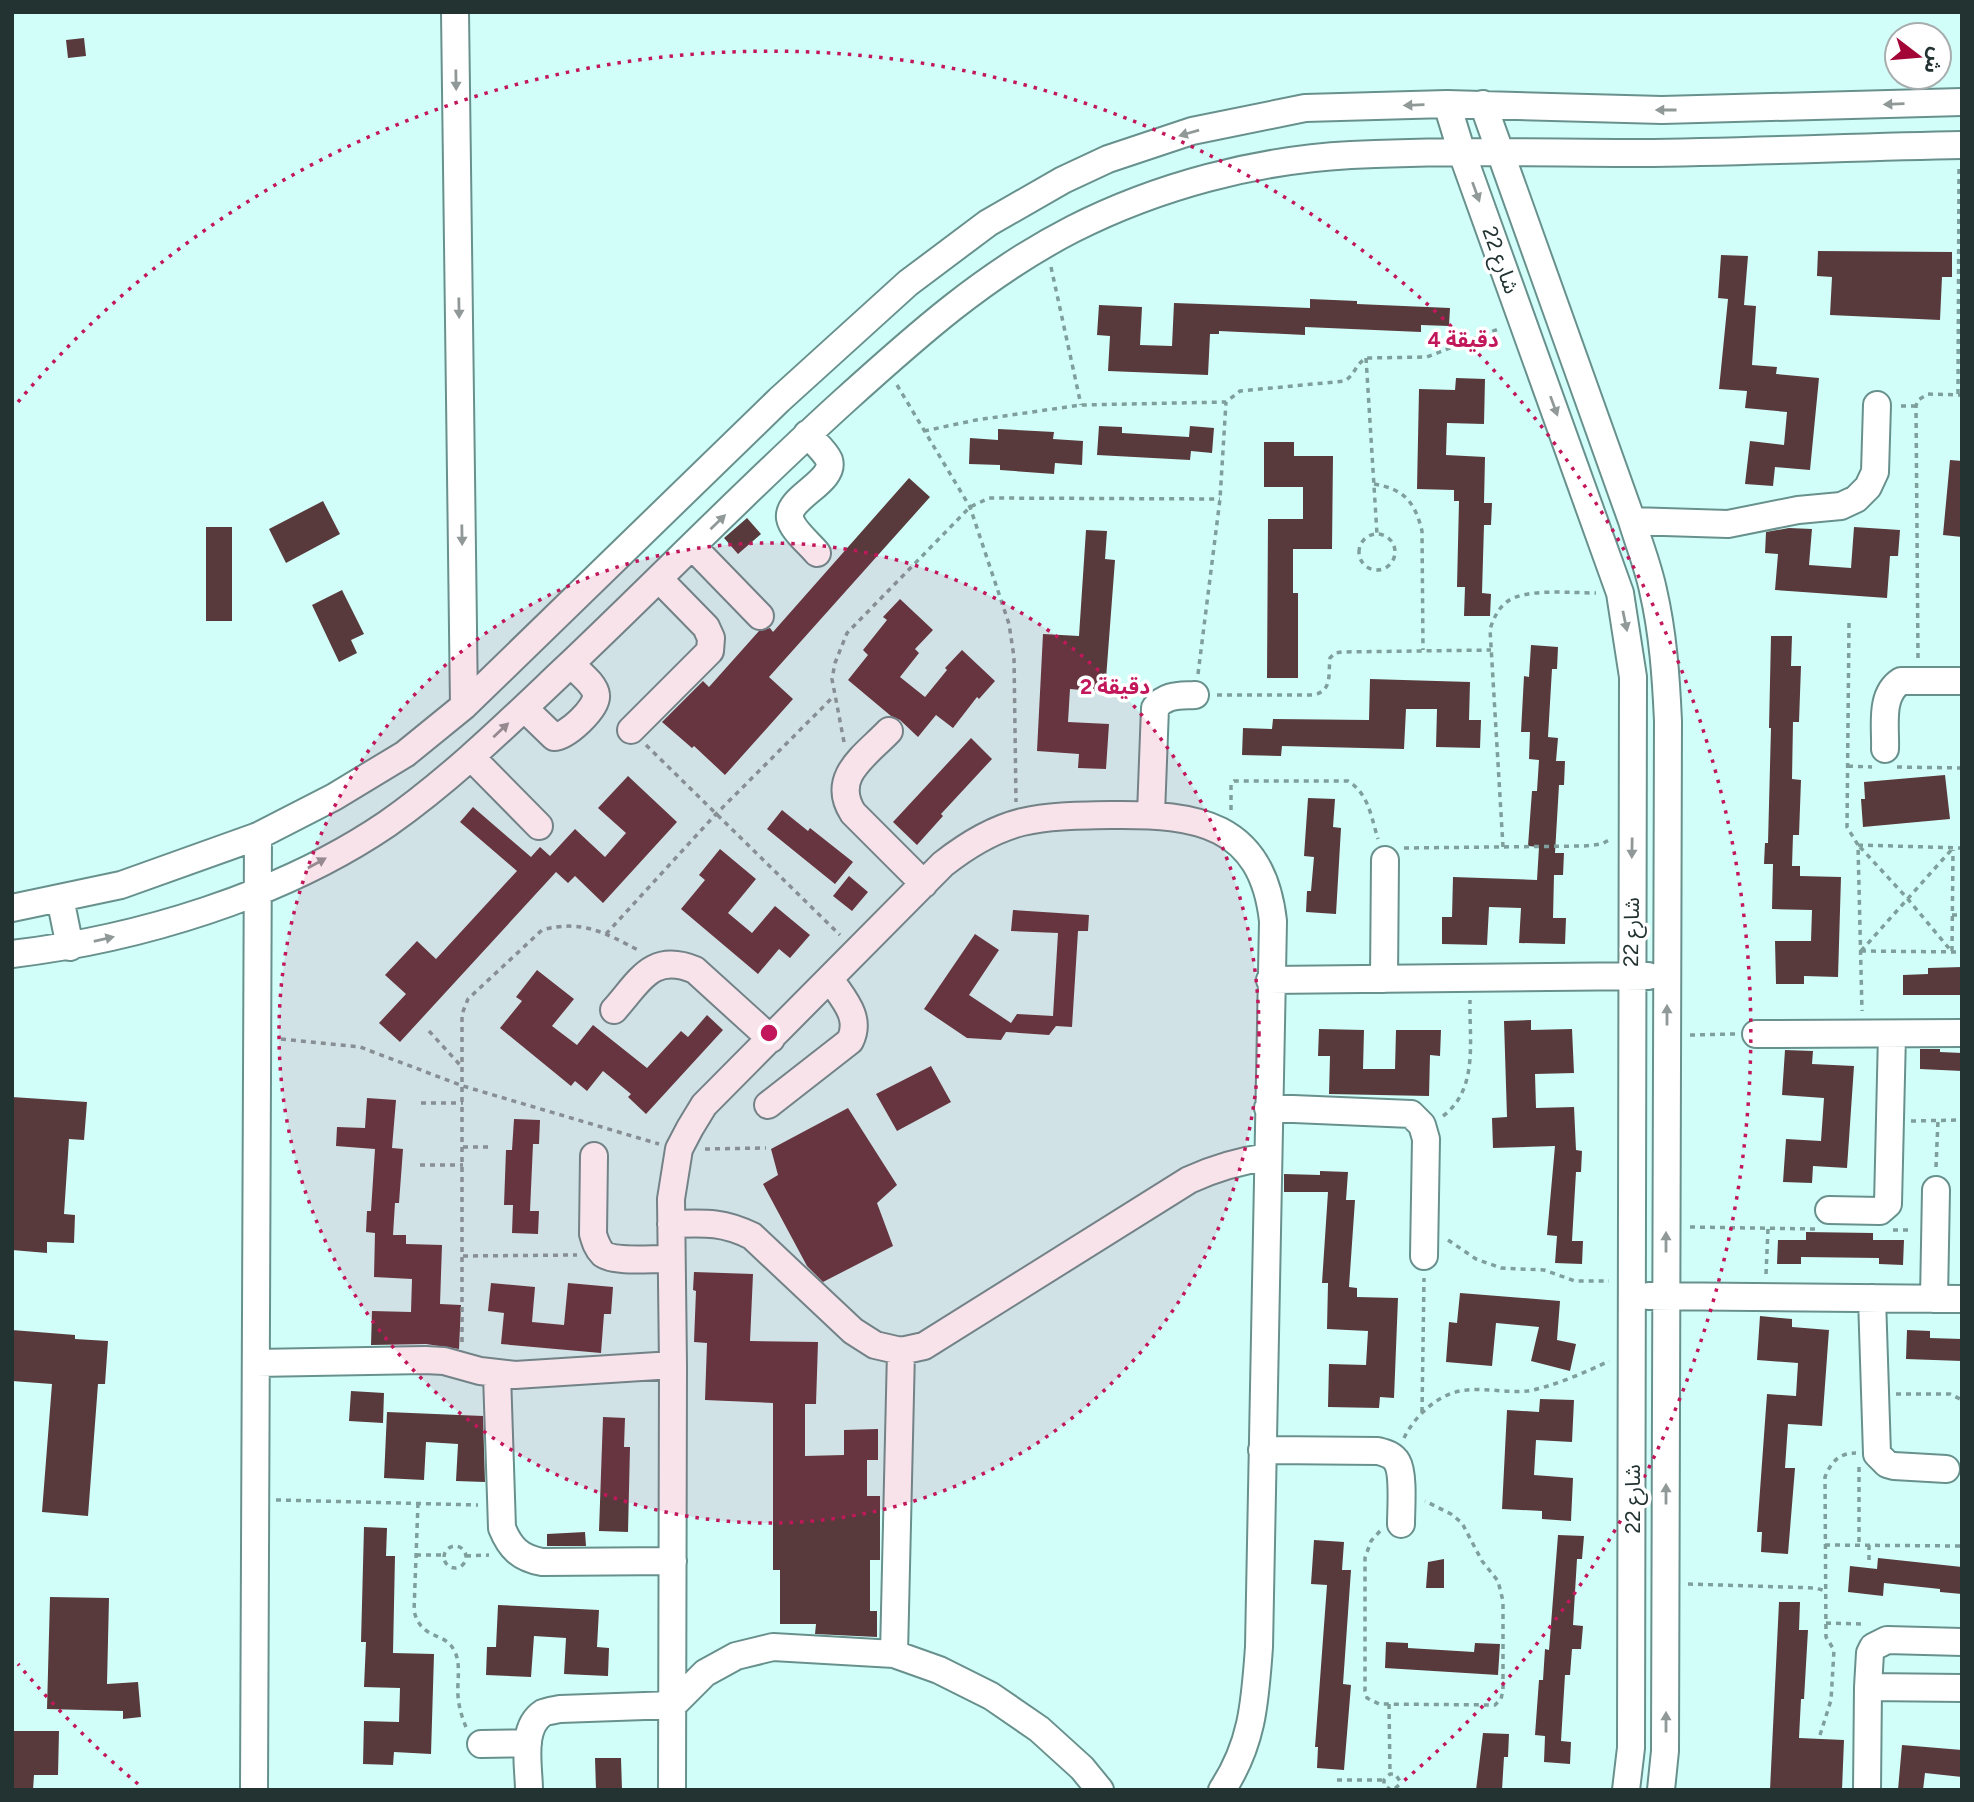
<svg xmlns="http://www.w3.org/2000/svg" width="1974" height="1802" viewBox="0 0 1974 1802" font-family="Figtree,'Noto Sans Arabic',sans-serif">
	<rect width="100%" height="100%" fill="#d2fef9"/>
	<!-- building -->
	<path fill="#593a3c" d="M84,38L86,56L68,58L66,40Z
		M1818,251L1952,252V277H1942L1940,320L1830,315L1832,277L1817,276Z
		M1721,255L1748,256L1744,305L1756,306L1752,365L1777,367L1776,374L1819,378L1810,470L1775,467L1773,486L1745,484L1750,441L1784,445L1787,412L1745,408L1747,391L1719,389L1728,299L1718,298Z
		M1310,299L1357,301V304L1450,308L1449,326L1421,325V332L1305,327V335L1219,331V334H1210L1208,375L1108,371L1110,336L1097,335L1099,305L1142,307L1140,345L1172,346L1174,303L1310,308Z
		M1456,378L1485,379L1484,424L1447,423L1446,455L1485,457L1484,503H1492L1491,525H1484L1482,593L1491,594L1490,616H1464L1465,587H1457L1459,501H1454V490L1417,489L1419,389L1455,390Z
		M1099,426L1122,427V433L1189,437L1190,426L1214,428L1212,453L1191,451L1190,460L1097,455Z
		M998,429L1054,432L1053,439L1083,441L1082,465L1055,463L1054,474L1000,470V465L969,464L970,438L998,440Z
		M1264,442H1294V456H1333L1332,549H1293V593H1298V678H1267L1268,519H1303V487H1264Z
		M1950,460L1962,461V537L1943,535Z
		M909,478L930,497L769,677L793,699L725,775L694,746L692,748L662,722L703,681L709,687L759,631L770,628L773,632Z
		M323,501L340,534L286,563L269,529Z
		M747,518L761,534L738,554L724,538Z
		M206,527H232V621H206Z
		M1854,527L1900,530L1898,556H1890L1887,598L1775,590L1778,554L1765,553L1766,532L1789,528L1812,529L1809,565L1851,568Z
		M1086,530L1107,531L1105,559L1115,560L1105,692L1070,689L1068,722L1109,724L1106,769L1078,768L1079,754L1037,751L1043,634L1079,636Z
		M342,590L364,634L351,640L357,653L339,662L312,605Z
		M900,599L933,630L915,649L919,653L900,677L925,697L947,670L945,668L962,650L995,681L979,699L977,697L953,728L936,715L918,737L900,720L891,716L848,680L868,655L863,650L887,620L883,617Z
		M1771,636H1792L1791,666H1801L1799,722H1793L1792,779L1801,780L1799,835H1793L1792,866H1800V876L1841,877L1838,977L1804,976V984H1776L1775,941H1811L1812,910L1772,909L1773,864H1764L1765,843H1768L1771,728H1769Z
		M1531,645L1558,647L1557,669H1552L1548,737L1558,738L1556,761H1565L1564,785H1559L1555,853H1564L1563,875H1554L1553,918H1566L1565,944L1519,943L1521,908L1489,907L1487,945L1442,944V917H1452L1453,877L1537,880L1539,847L1528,846L1532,791H1537L1539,760L1529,759L1530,732H1521L1524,676L1529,677Z
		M1370,679L1470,682L1469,720H1481L1480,748L1436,747L1437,709H1406L1404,749L1282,746L1281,756L1242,755L1243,728L1272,729L1273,719L1369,720Z
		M971,738L992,759L941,814L943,816L917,845L893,822Z
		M1945,775L1950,819L1863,827L1861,799H1865L1864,782Z
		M628,776L677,822L603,903L575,876L568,883L556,872L400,1042L379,1023L406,994L385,975L417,941L436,959L517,871L460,822L473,807L531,857L540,847L550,856L575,829L605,857L626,833L598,808Z
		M1308,798L1335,799L1333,827L1341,828L1336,914L1306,912L1307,891H1311L1314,857L1304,856Z
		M782,810L808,831L810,828L853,862L835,884L767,829Z
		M720,849L756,879L728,913L752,933L775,906L810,935L790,958L779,949L758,974L681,909L705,880L699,875Z
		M849,876L868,892L852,911L833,896Z
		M1013,910L1089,915L1088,931H1078L1072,1027L1056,1026L1049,1035L1006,1032L1001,1040L967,1038L924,1009L975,934L999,950L969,995L1011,1023L1017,1014L1053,1016L1058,933L1011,931Z
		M1962,967V995H1903V975L1928,974V968Z
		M537,970L574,999L552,1026L577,1045L593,1025L647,1068L681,1031L688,1037L707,1015L723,1030L646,1114L628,1097L631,1094L603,1071L587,1091L575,1081L571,1086L500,1028L522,1001L516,997Z
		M1531,1020V1030L1572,1029L1574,1073L1535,1074L1536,1108L1574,1107L1576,1150L1582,1151L1581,1172H1576L1572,1241H1583L1582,1264L1555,1263L1557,1236L1547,1235L1555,1146L1493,1148L1492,1118L1507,1117L1504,1021Z
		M1319,1029L1364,1030L1363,1069H1395L1396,1030H1441L1440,1056L1430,1055L1429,1096L1329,1094L1330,1056H1318Z
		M1920,1049H1940V1052L1962,1053V1071L1920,1069Z
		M1785,1050L1813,1051L1812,1064L1854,1066L1847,1168L1813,1166L1812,1183L1783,1182L1786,1139L1821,1141L1824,1098L1782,1095Z
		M931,1066L951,1102L897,1131L876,1094Z
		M12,1097L87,1102L84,1140L69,1139L64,1214L75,1215L74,1243L47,1242V1253L12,1250Z
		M367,1098L396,1100L392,1148L403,1149L399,1203H395L393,1235H406V1244L442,1245L440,1304L461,1305L459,1349L426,1344L371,1345L372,1311L411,1312L412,1279L374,1277L375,1233L366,1232L367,1211H371L375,1149L336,1146L337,1127L365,1128Z
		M848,1108L897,1185L877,1203L893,1246L823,1282L807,1266L763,1184L778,1175L771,1149Z
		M514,1119L540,1120L539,1144H533L530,1211H539L538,1234L512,1233L513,1205H504L506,1150H512Z
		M1320,1171L1348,1172L1346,1200H1355L1349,1287L1357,1288V1297L1398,1298L1394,1398L1380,1397L1379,1408L1328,1407L1329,1364L1366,1365L1368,1331L1327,1329L1328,1283H1322L1328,1192H1284V1174L1320,1175Z
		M1806,1232L1873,1233V1240H1904L1903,1265L1879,1264V1258L1801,1257V1264H1777L1778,1240H1806Z
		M694,1272L753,1274L750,1341L818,1342L816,1404H805V1456L844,1455V1430L878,1429V1460H867V1496H880V1560H870V1611H877V1637L815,1634L816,1624H780V1570H773V1403L705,1400L707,1343L694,1342L696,1291L693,1290Z
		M491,1283L535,1287L532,1322L564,1325L568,1283L613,1287L611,1314H604L601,1353L501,1344L504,1313L488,1311Z
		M1460,1293L1560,1301L1557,1340L1576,1344L1570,1371L1531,1361L1539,1327L1496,1323L1492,1366L1446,1362L1449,1322L1457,1323Z
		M1760,1316L1792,1319V1327L1829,1330L1822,1426L1788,1424L1785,1468H1795L1788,1554L1761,1552L1762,1532H1757L1767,1394L1796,1396L1798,1363L1757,1360Z
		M12,1330L75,1335V1339L108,1341L105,1384H98L88,1516L42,1512L52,1384L12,1381Z
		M1907,1330L1930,1331V1338L1962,1339V1361L1906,1359Z
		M351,1391L384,1393L383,1423L349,1421Z
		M1540,1399L1574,1400L1572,1442L1536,1440L1534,1475L1573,1478L1571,1521L1542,1519V1511L1502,1509L1507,1410L1539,1412Z
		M387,1412L483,1416L485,1482L456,1481L458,1444L426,1442L424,1480L384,1478Z
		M603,1417L625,1418L624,1447H630L628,1532L599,1531Z
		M364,1527L387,1528L386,1556H395L393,1653L434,1654L431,1754L394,1752L393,1765L363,1764L364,1721L399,1722L400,1688L364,1687L366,1642H361Z
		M585,1532L586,1546H547V1534Z
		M1558,1535L1584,1536L1582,1559H1577L1573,1625L1583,1626L1581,1649H1572L1570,1675H1565L1561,1741L1571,1742L1570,1764L1544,1762L1545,1736L1535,1735L1539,1680H1543L1545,1649L1549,1650Z
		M1314,1540L1344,1542L1342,1570H1351L1343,1684L1351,1685L1344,1770L1317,1768L1318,1747H1315L1327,1585L1311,1584Z
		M1878,1558L1962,1567V1594L1940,1592V1589L1884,1583L1883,1596L1848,1592L1850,1566L1877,1569Z
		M1444,1559V1588H1426L1428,1562Z
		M50,1597L109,1598L107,1684L138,1682L141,1717L123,1719V1711L47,1709Z
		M1779,1602H1800L1799,1630H1808L1804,1699H1801L1799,1738L1844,1740L1842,1790H1770Z
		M498,1605L599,1610L597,1647L609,1648L608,1676L564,1674L566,1638L534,1636L531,1677L486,1675L487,1647H496Z
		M1386,1642L1408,1643V1648L1474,1652L1475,1643L1500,1644L1498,1675L1385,1668Z
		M12,1731H59L58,1775H34L33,1790H12Z
		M1483,1733L1509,1734L1508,1757H1504L1502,1790H1476Z
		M1902,1745L1962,1750V1777L1925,1773L1923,1790H1898Z
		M595,1758H621L622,1790H596Z"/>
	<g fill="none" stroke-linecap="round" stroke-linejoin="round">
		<!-- minor casing -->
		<g stroke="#68918d" stroke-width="30">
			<path id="minor" d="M455,12L464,706
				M1447,104L1462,153L1620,593L1633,677L1631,1748L1626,1790
				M1483,104L1632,521C1639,544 1648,566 1653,590C1663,633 1666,677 1668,721L1665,1751L1661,1790
				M807,434C814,442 825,451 829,460C836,482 787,497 790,518C792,530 809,543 817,553
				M1632,521L1728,524L1798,510L1841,506L1856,499L1868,487L1875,472L1877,405
				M692,546L760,616
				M524,708L554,737C566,737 598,708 596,695C595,684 578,672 571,664
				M631,730L710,651L711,638L706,627L659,579
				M889,731C865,756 830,777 853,813L924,884
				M1885,749C1886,727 1879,695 1901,681H1962
				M471,757L539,826
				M1151,814L1155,708C1166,694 1179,696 1195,695
				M60,898L70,947
				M12,908L121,885L258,836L334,797L405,754L464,706L779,400L908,283L988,223L1063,180L1108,159L1192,131L1305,108L1447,104L1662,110L1962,102
				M12,954C138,939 281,896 387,824C451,779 506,725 563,671C657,582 747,489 843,402C916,336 985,274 1073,229C1158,186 1256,160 1351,155C1447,150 1544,153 1640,153C1747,152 1854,147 1962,145
				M1384,979L1385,860
				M1270,980L1648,976
				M614,1010C640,981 652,952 695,970L771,1039
				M1756,1034L1962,1033
				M768,1105L850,1041C862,1017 843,999 830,979
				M1268,1108L1411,1114L1422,1125L1426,1139L1424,1256
				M594,1156L593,1234C595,1241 597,1248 603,1254C616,1263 655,1258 671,1259
				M1829,1210L1880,1211L1888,1204L1892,1034
				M671,1224C703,1223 722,1221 752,1236L853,1331L875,1345L901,1351L924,1346L1189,1180C1215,1168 1239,1161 1267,1157
				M1649,1296L1962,1299
				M1872,1298L1877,1454L1887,1464L1894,1466L1946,1469
				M1934,1299L1936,1190
				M256,1363L425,1360L444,1361L480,1371L515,1375L673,1365
				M497,1374L502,1528C510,1548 520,1558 542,1562L673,1561
				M1262,1450L1378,1451C1386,1453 1393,1455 1397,1462C1404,1474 1401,1509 1401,1524
				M894,1654L901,1351
				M1868,1687L1962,1688
				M481,1744L528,1743
				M254,1790L258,836
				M529,1790C529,1767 520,1728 543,1713C547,1711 555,1710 560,1709L673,1705L705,1673L736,1656L773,1647L894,1654L939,1670L991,1696L1039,1729L1082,1768L1100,1790
				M672,1790L673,1365L671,1199L679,1149L690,1128L704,1105L943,864C1004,816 1038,816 1113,815C1196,814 1262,823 1273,921L1259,1647C1255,1701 1253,1743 1222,1790
				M1867,1790L1868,1687L1870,1653L1873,1647L1887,1640L1962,1642"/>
		</g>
		<!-- path -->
		<path stroke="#7f9f9c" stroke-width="3.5" stroke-dasharray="5 5" stroke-linecap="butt" d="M1051,267L1081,405
			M1366,358L1377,534
			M897,385L970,507L1009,624L1014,657L1016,802
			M1958,394L1959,168
			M1901,406H1916
			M924,431L976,420L1081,405L1226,402L1240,391L1345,381C1355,374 1356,364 1366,358L1427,357L1501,328
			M1374,484C1404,489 1415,502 1422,531L1423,650
			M1359 552a18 18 0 1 1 36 0a18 18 0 1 1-36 0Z
			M1849,623L1847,827L1858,845L1862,1011
			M1918,658L1916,406L1918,400L1928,394L1962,395
			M1198,674L1220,499L1226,402
			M1217,695H1314C1333,690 1328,674 1330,658L1335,653L1342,652L1491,650
			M844,742L832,679L835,663L847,633L970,507L989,498L1220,499
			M646,745L840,935
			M1848,766L1872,767
			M1897,767L1962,768
			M1231,810V784L1234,781H1348C1369,794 1371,817 1378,839
			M1858,845L1962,848
			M1503,847L1490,629C1494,618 1498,608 1508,601C1527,588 1573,593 1596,593
			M1860,847L1907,898L1952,952
			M1404,848L1584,846L1602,844L1609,840
			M1952,915H1962
			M606,934L716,814L834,696
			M1861,951L1953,848
			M1861,951L1962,952
			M1952,951L1953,850
			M429,1031L461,1066
			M1690,1035L1735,1034
			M281,1039L360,1047L463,1086L659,1144
			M421,1103H463
			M1443,1116C1479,1089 1469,1040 1470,1000
			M1911,1121L1962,1120
			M463,1147H493
			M705,1149L766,1148
			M420,1165H463
			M1936,1167L1938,1120
			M1690,1227L1815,1229
			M1893,1230H1913
			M1448,1240L1476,1259L1501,1268L1544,1270L1575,1281H1609
			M463,1256L577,1255
			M1766,1274L1768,1229
			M462,1342V1014L468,999L542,930C582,919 605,933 640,951
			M1896,1394H1950L1962,1400
			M1422,1412L1424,1278
			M1404,1438C1415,1415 1440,1392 1467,1390C1486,1388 1507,1393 1527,1391C1549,1388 1589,1371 1609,1361
			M1859,1467V1545
			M276,1500L478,1505
			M418,1503L414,1611C422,1642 445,1630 455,1652C461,1665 457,1681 458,1696C459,1708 462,1717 466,1727
			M1380,1531L1371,1541L1365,1558V1691L1367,1698L1379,1704L1495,1705L1501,1699L1503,1690V1601L1498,1581L1482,1561L1462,1523L1451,1514L1425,1501
			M1825,1545L1962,1546
			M1869,1545V1564
			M444 1557a11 11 0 1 1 22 0a11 11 0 1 1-22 0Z
			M416,1555H444
			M466,1556L489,1555
			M1688,1584L1816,1588L1825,1591
			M1826,1623L1865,1624
			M1389,1704L1390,1774
			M1820,1735L1831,1700L1834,1650L1826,1637L1825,1477C1831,1462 1839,1453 1856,1453
			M1337,1780H1384
			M1391,1790L1384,1785V1780L1390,1774H1395L1400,1781L1399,1785L1393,1790"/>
		<!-- minor -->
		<use href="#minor" stroke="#fff" stroke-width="26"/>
	</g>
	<!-- one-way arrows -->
	<defs><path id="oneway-solid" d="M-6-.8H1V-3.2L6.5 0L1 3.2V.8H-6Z" transform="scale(1.75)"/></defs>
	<g fill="#909998">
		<use href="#oneway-solid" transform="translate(456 80) rotate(89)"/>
		<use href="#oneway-solid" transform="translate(1894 104) rotate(178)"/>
		<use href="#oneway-solid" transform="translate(1414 105) rotate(178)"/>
		<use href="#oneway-solid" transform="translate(1666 110) rotate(180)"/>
		<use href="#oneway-solid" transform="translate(1189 133) rotate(164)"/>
		<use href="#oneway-solid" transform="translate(1476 192) rotate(70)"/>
		<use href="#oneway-solid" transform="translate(459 308) rotate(89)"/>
		<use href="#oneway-solid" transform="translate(1554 406) rotate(70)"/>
		<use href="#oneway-solid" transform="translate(718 522) rotate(-44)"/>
		<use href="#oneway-solid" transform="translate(462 535) rotate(89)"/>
		<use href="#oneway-solid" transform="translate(1625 621) rotate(78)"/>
		<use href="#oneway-solid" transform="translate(501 730) rotate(-43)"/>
		<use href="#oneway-solid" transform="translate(1632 848) rotate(91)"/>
		<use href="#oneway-solid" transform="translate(317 863) rotate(-29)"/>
		<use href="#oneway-solid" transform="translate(104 939) rotate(-13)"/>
		<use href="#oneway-solid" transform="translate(1667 1015) rotate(-90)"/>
		<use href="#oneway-solid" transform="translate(1666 1242) rotate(-90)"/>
		<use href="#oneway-solid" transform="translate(1666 1494) rotate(-90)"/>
		<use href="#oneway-solid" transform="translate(1666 1722) rotate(-90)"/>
	</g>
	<!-- distance rings -->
	<circle cx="769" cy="1033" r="490" fill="#c2185b" fill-opacity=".12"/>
	<g fill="none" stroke="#c2185b" stroke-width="3.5" stroke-dasharray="3.5 7">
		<circle cx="769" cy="1033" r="490"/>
		<path d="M138 1784A981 981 0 0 1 18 1664M18 402A981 981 0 1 1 1400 1784"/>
	</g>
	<g text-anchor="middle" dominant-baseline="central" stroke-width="7" stroke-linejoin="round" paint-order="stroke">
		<!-- street labels -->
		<g font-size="21" fill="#223332" stroke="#fff">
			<text transform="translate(1501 260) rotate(70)">شارع 22</text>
			<text transform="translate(1631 932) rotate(-89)">شارع 22</text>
			<text transform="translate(1632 1499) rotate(-90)">شارع 22</text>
		</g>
	</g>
	<circle cx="769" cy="1033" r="10" fill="#c2185b" stroke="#fff" stroke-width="3.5"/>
	<g font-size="21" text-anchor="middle" font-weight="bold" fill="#c2185b" stroke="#fff" stroke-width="7" stroke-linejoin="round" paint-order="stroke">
		<text x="1463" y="347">4 دقيقة</text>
		<text x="1115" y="694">2 دقيقة</text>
	</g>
	<!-- border -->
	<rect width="1974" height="1802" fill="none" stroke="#223332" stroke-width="28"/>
	<!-- north arrow -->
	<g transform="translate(1918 56) rotate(106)"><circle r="33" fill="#ffffff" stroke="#a7adad" stroke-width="2"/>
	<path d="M0-5L12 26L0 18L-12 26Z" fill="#a30536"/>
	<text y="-10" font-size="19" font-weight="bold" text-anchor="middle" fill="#223332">ش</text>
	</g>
</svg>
